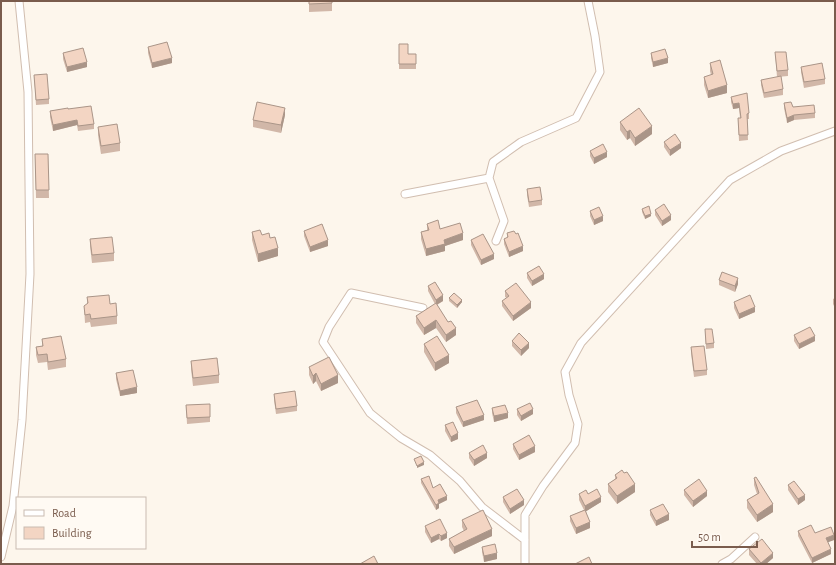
<svg xmlns="http://www.w3.org/2000/svg" width="836" height="565" viewBox="0 0 836 565" font-family="'Alegreya Sans',sans-serif">
	<rect width="100%" height="100%" fill="#fdf6ec"/>
	<g fill="none" stroke-linecap="round" stroke-linejoin="round">
		<!-- street casing -->
		<g stroke="#d1beb0" stroke-width="9">
			<path id="street" d="M489,178L493,162L521,142L576,118L600,72L595,36L588,1
				M405,194L489,178L504,221L496,241
				M423,308L351,293L329,327L323,342L370,413L401,438L430,455L460,481L482,507L525,540
				M1,557L13,506L22,420L30,274L28,92L19,1
				M525,564V515L543,486L575,443L578,424L569,395L565,372L581,343L730,180L781,151L835,131
				M722,564L731,559L755,537"/>
		</g>
		<!-- street -->
		<use href="#street" stroke="#fff" stroke-width="7"/>
	</g>
	<!-- wall -->
	<path fill="#d1b7a8" d="M309,1H332V11L309,12Z
		M399,44L408,54H416V69H399Z
		M148,47L172,63L152,68L148,53Z
		M775,52L788,70V76L777,77Z
		M63,53L87,67L67,72L63,59Z
		M651,53L668,63L653,67L651,58Z
		M710,63L727,93L708,98L704,85V77L711,75L710,71Z
		M801,67L825,79V84L804,88L801,72Z
		M34,75L49,99V104L36,105Z
		M761,80L783,89V95L764,98L761,85Z
		M731,97L749,113V119H747L748,140L739,141L738,118H740L739,108L733,109L731,102Z
		M784,103L793,107L815,113V118L794,120L787,123L784,108Z
		M68,109L94,124V129L78,131L77,125L53,131L50,117V111Z
		M285,115L281,133L253,127V120Z
		M620,122L652,134L635,146L630,138L627,140L620,130Z
		M98,127L120,143V151L101,154L98,135Z
		M664,142L681,148L670,156L664,147Z
		M590,151L607,157L594,164L590,156Z
		M35,154H48L49,198H36Z
		M527,189L542,200V205L529,207L527,195Z
		M642,209L651,216L645,219L642,212Z
		M655,210L671,220L662,226L655,215Z
		M590,211L603,221L594,225L590,216Z
		M427,224L440,229L463,240L445,246V251L426,256L421,239V232L427,230Z
		M304,231L328,246L310,252L304,236Z
		M252,232L270,238L278,256L258,262L252,240Z
		M507,233L523,251L509,257L504,244V239L507,238Z
		M90,239L114,253V261L92,263L90,246Z
		M471,240L494,259L481,265L471,245Z
		M527,273L544,279L532,286L527,278Z
		M719,280L738,284L735,292L719,285Z
		M428,286L443,301L437,305L456,335L446,342L436,328L424,335L416,323V316L435,304L428,291Z
		M505,291L531,308L513,321L502,306V301L507,298L505,297Z
		M87,297L110,304L117,316V324L91,327L90,322L85,323L84,306L87,304Z
		M449,298L462,302L457,308L449,301Z
		M835,298V308L833,304V299Z
		M734,302L755,312L739,319L734,308Z
		M705,329L714,343V348L706,349Z
		M794,335L815,341L799,349L794,341Z
		M42,339L66,359V367L48,370L47,362L38,363L36,355V347L42,346Z
		M512,341L529,348L521,356L512,346Z
		M424,344L449,363L435,371L424,352Z
		M691,347L707,370V375L694,377L691,353Z
		M191,361L219,375V383L193,386L191,369Z
		M309,367L338,383L321,391L316,381L313,384L309,375Z
		M116,373L137,393L120,396L116,379Z
		M274,394L297,406V411L276,414L274,400Z
		M186,405L210,417V422L187,424Z
		M456,407L484,420L463,427L456,413Z
		M492,408L508,418L494,422L492,413Z
		M517,409L533,414L521,421L517,415Z
		M445,425L458,439L451,442L445,431Z
		M513,444L535,452L519,460L513,449Z
		M469,453L487,458L474,466L469,458Z
		M615,475L635,492L617,504L608,492V484L615,479Z
		M754,478L773,512L757,522L747,508V500L757,494L754,485Z
		M421,479L433,488L447,500L439,504V508L436,510L421,483Z
		M788,485L805,500L798,505L788,490Z
		M684,490L707,496L693,507L684,495Z
		M579,494H588L601,502L586,511L590,528L576,534L570,521V516L584,510L579,500Z
		M503,497L524,505L510,514L503,502Z
		M650,510L669,520L656,526L650,515Z
		M462,520L492,536L454,554L449,546V539L464,531L462,527Z
		M425,526L447,538L441,541L439,539L431,543L425,532Z
		M798,531L815,533L834,540L828,542L831,554L812,563L798,536Z
		M482,547L497,559L484,562L482,552Z
		M749,549L773,558L766,564H757L749,555Z"/>
	<!-- shaded-wall -->
	<path fill="#aa9588" d="M172,58V63L152,68V63Z
		M668,58V63L653,67V62Z
		M87,62V67L67,72V67Z
		M727,85V93L708,98V91Z
		M739,103V108L733,109V104Z
		M285,108V115L281,133V125Z
		M794,115V120L787,123V118Z
		M77,120V125L53,131V125Z
		M652,126V134L635,146V138Z
		M630,130V138L627,140V132Z
		M681,143V148L670,156V150Z
		M607,152V157L594,164V158Z
		M651,214V216L645,219V216Z
		M671,215V220L662,226V221Z
		M603,216V221L594,225V220Z
		M463,233V240L445,246V251L426,256V249L444,240Z
		M328,240V246L310,252V247Z
		M523,246V251L509,257V252Z
		M278,248V256L258,262V254Z
		M494,254V259L481,265V260Z
		M544,274V279L532,286V281Z
		M738,278V284L735,292V286Z
		M443,295V301L436,305V300Z
		M462,300V302L457,308V305Z
		M531,302V308L513,321V316Z
		M755,307V312L739,319V314Z
		M436,320V328L424,335V328Z
		M456,328V335L446,342V335Z
		M815,336V341L799,349V344Z
		M529,343V348L521,356V350Z
		M449,355V363L435,371V363Z
		M316,373V381L313,384V376Z
		M338,375V383L321,391V384Z
		M137,387V393L120,396V391Z
		M533,409V414L521,421V416Z
		M508,413V418L494,422V416Z
		M484,415V420L463,427V422Z
		M458,433V439L451,442V437Z
		M535,446V452L519,460V455Z
		M487,453V458L474,466V460Z
		M424,462V465L417,468V466Z
		M635,484V492L617,504V496Z
		M707,491V496L693,507V501Z
		M805,495V500L798,505V499Z
		M447,496V500L439,504V508L436,510V505L438,500Z
		M601,497V502L585,512V506Z
		M524,500V505L510,514V509Z
		M773,504V512L757,522V515Z
		M669,514V520L656,526V521Z
		M590,522V528L576,534V528Z
		M492,529V536L454,554V547Z
		M447,533V538L441,541V536Z
		M439,534V539L431,543V538Z
		M834,535V540L826,543V538Z
		M831,549V554L812,563V558Z
		M497,553V559L484,562V556Z
		M773,553V558L766,564H761V563Z"/>
	<!-- building -->
	<path fill="#f3d5c3" stroke="#aa9588" d="M309,1H332V3L309,4Z
		M167,42L172,58L152,63L148,47Z
		M399,44H408V54H416V64H399Z
		M83,48L87,62L67,67L63,53Z
		M665,49L668,58L653,62L651,53Z
		M775,52H786L788,70L777,71Z
		M720,60L727,85L708,91L704,77L713,74L710,63Z
		M822,63L825,79L804,82L801,67Z
		M47,74L49,99L36,100L34,75Z
		M781,76L783,89L764,93L761,80Z
		M747,93L749,113L747,114L748,135H739L738,118H741L739,103L733,104L731,97Z
		M257,102L285,108L281,125L253,120Z
		M791,102L793,107L814,105L815,113L794,115L787,118L784,103Z
		M91,106L94,124L78,126L77,120L53,125L50,111L68,108V109Z
		M639,108L652,126L635,138L630,130L627,132L620,122Z
		M117,124L120,143L101,146L98,127Z
		M675,134L681,143L670,150L664,142Z
		M603,144L607,152L594,158L590,151Z
		M35,154H48L49,190H36Z
		M540,187L542,200L529,202L527,189Z
		M664,204L671,215L662,221L655,210Z
		M649,206L651,214L645,216L642,209Z
		M599,207L603,216L594,220L590,211Z
		M438,220L440,229L460,223L463,233L444,240L445,244L426,249L421,232L429,230L427,224Z
		M322,224L328,240L310,247L304,231Z
		M260,230L262,235L269,233L270,238L275,237L278,248L258,254L252,232Z
		M514,231L516,234L518,233L523,246L509,252L504,239L508,237L507,233Z
		M483,234L494,254L481,260L471,240Z
		M112,237L114,253L92,255L90,239Z
		M539,266L544,274L532,281L527,273Z
		M722,272L738,278L735,286L719,280Z
		M435,282L443,295L436,300L428,286Z
		M516,283L531,302L513,316L502,301L509,296L505,291Z
		M454,293L462,300L457,305L449,298Z
		M109,295L110,304L116,303L117,316L91,319L90,314L85,315L84,306L88,303L87,297Z
		M750,295L755,307L739,314L734,302Z
		M436,303L448,322L451,321L456,328L446,335L436,320L424,328L416,316Z
		M810,327L815,336L799,344L794,335Z
		M705,329H712L714,343L706,344Z
		M519,333L529,343L521,350L512,341Z
		M61,336L66,359L48,362L47,354L38,355L36,347L43,346L42,339Z
		M437,336L449,355L435,363L424,344Z
		M704,346L707,370L694,371L691,347Z
		M329,357L338,375L321,384L316,373L313,376L309,367Z
		M217,358L219,375L193,378L191,361Z
		M133,370L137,387L120,391L116,373Z
		M295,391L297,406L276,409L274,394Z
		M477,400L484,415L463,422L456,407Z
		M530,403L533,409L521,416L517,409Z
		M210,404V417L187,418L186,405Z
		M505,405L508,413L494,416L492,408Z
		M453,422L458,433L451,437L445,425Z
		M529,435L535,446L519,455L513,444Z
		M483,445L487,453L474,460L469,453Z
		M421,456L424,462L417,466L414,459Z
		M622,470L624,473L627,472L635,484L617,496L608,484L617,478L615,475Z
		M429,476L433,488L440,484L447,496L438,500L439,503L436,505L421,479Z
		M756,477L773,504L757,515L747,500L759,493L754,478Z
		M699,479L707,491L693,501L684,490Z
		M794,481L805,495L798,499L788,485Z
		M517,489L524,500L510,509L503,497Z
		M597,489L601,497L585,506L579,494L586,490L588,494Z
		M663,504L669,514L656,521L650,510Z
		M483,510L492,529L454,547L449,539L467,529L462,520Z
		M585,510L590,522L576,528L570,516Z
		M440,519L447,533L441,536L439,534L431,538L425,526Z
		M811,525L815,533L831,527L834,535L826,538L831,549L812,558L798,531Z
		M762,539L773,553L761,563L749,549Z
		M495,544L497,553L484,556L482,547Z
		M374,556L378,564H360Z
		M589,557L592,564H575Z"/>
	<!-- border -->
	<rect width="836" height="565" fill="none" stroke="#7a5c4d" stroke-width="4"/>
	<!-- legend -->
	<rect x="16" y="497" width="130" height="52" fill="#fffaf3" stroke="#cabbb1"/>
	<rect x="24" y="510" width="20" height="6" fill="#ffffff" stroke="#cabbb1"/>
	<text x="52" y="517" font-size="12" fill="#7a5c4d">Road</text>
	<rect x="24" y="527" width="20" height="12" fill="#f3d5c3" stroke="#cabbb1"/>
	<text x="52" y="537" font-size="12" fill="#7a5c4d">Building</text>
	<!-- scale -->
	<path d="M692 541v6h65v-6" fill="none" stroke="#7a5c4d" stroke-width="2"/>
	<text x="698" y="541" font-size="12" fill="#7a5c4d" stroke="#fffaf3" stroke-width="3" paint-order="stroke">50 m</text>
</svg>
